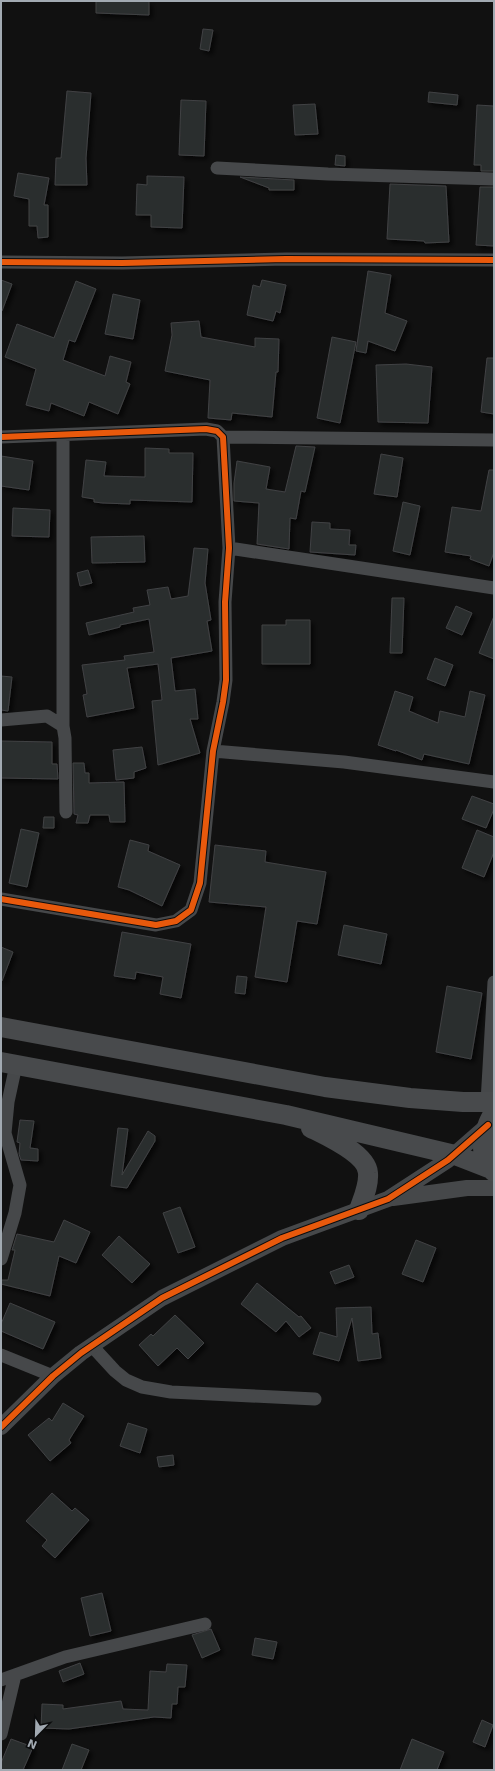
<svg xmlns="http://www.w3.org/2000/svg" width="495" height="1771" viewBox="0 0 495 1771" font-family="'DejaVu Sans',sans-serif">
	<defs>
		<filter id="shadow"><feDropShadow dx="3.5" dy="3.5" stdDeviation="2" flood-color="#0009"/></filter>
	</defs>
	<rect width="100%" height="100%" fill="#111"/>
	<!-- building -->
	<path fill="#2c2d2e" stroke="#404244" filter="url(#shadow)" d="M96,1H149V15L96,13Z
		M203,29L213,30L209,51L200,49Z
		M67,91L91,93L86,158L87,185H55L56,158H61Z
		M429,92L458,95L457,105L428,102Z
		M181,100L206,101L204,156L179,155Z
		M315,104L318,134L295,135L293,105Z
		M477,105L494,106V171H481V165H474Z
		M336,155L345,156V166L335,165Z
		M18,173L49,178L44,205H48V237L38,238L37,226H29V199L14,196Z
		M147,176L184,177L182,228L151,227V215H136L137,184L147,185Z
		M240,177L294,180V190H269V188Z
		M390,184L446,186L449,242L425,243L424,241L387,239Z
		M480,187H494V246L476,245Z
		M368,271L391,275L385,313L407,321L395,351L368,341L366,353L356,351Z
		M1,280L12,284L2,311H1Z
		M262,280L286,285L280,313L276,311L273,321L247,315L253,285L260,287Z
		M76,281L96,289L75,342L69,340L63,360L105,376L110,356L131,362L126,382L130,384L118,414L89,402L84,416L51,403L49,411L26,405L36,369L5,357L17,324L54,338Z
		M113,294L140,300L133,339L105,334Z
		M199,321L201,337L255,347V338L279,339L278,372H276L272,417L232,413L231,420L208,418L210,380L165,371L172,335L171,323Z
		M332,337L356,342L340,423L317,418Z
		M487,358H494V414L481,412Z
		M406,364L432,367L428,423L378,422L376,365Z
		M296,446L315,447L305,492L301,491L296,519L290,518L289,549L257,544L259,503L234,501V483L237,461L270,467L266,489L285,492Z
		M145,448L169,449V453H193L192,502L130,500V504L103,503L94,502V499L82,497L86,460L106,462L104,476L145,477Z
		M381,454L403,458L397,497L374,494Z
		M1,456L33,461L29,490L1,486Z
		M489,470H494V552L489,566L470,559L471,556L445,552L452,507L481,511Z
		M403,502L420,506L410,555L393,551Z
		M13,508L50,510L49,537L12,536Z
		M312,522L330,523V529L350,530L349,545H356L355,555L310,552Z
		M144,536L145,562L92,563L91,537Z
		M194,548L208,549L205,583L211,620L207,621L212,651L171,658L175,691L195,689L198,719H190L200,753L158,765L152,701L162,700L158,664L127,668L134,708L87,717L83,695L87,694L82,665L125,660L124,656L154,652L149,619L120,625V627L89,635L86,623L134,612L133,608L150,605L147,590L168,587L171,599L188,596Z
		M88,570L92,583L80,586L77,573Z
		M392,598H404L402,653H390Z
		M456,606L472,613L462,635L446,628Z
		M494,616V659L479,653Z
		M286,620H310V664H262V625H286Z
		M435,658L453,665L445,686L427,679Z
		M1,676L12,677L8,711L1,710Z
		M395,691L413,697L409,711L438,723L440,711L465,717L470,691L485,695L469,764L424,754L422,760L396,750V751L378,745Z
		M1,741L52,742V764H57L58,779L1,778Z
		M142,747L146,768L134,772V778L116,780L113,750Z
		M73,763H84L85,773H89V783L124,782L125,822H110L109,815H90L88,823H76L78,815L74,814Z
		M472,796L494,804V809L486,828L462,819Z
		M44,817H54V828H43Z
		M21,829L39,833L27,887L9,883Z
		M477,830L494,837V852L484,877L462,868Z
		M130,840L149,845L148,851L180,865L162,906L129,890L118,887Z
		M215,845L266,851L265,862L326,872L317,924L297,921L287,982L255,977L266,907L209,902Z
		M344,925L387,934L381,964L338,955Z
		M122,932L191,944L181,998L160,994L163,977L136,972L135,979L114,976Z
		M1,947L13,952L2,981H1Z
		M237,976L247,977L245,994L235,993Z
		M447,986L482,993L471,1059L436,1052Z
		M20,1120L34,1121L30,1148L38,1149V1161L21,1160L19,1154L20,1143L17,1142Z
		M118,1128L128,1129L122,1175L148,1131L155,1136V1141L127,1188L111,1186Z
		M180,1207L195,1247L178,1253L163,1213Z
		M64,1220L90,1232L76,1263L59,1256L50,1296L1,1284V1280H8L15,1250H12L17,1234L54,1242Z
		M119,1236L150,1264L132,1283L102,1255Z
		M416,1240L436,1248L423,1282L402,1274Z
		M349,1265L354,1277L335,1284L330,1272Z
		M257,1283L299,1317L301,1316L311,1328L299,1337L286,1321L276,1332L241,1304Z
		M10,1303L55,1322L43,1349L1,1331V1324Z
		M371,1307L372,1334L378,1333L381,1358L358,1361L352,1318L339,1361L313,1354L320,1332L337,1337L336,1308Z
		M175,1315L204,1343L188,1359L177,1348L158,1366L139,1345L151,1334L153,1336Z
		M63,1403L84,1416L69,1440L71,1443L50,1461L28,1435L49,1418L52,1421Z
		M128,1423L147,1429L140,1453L120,1446Z
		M173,1455L174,1465L159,1467L157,1457Z
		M52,1493L72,1511L75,1508L89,1520L55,1558L42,1546L47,1540L26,1521Z
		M102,1593L111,1631L90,1636L81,1598Z
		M211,1629L220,1650L202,1658L192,1635Z
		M255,1638L277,1642L273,1659L252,1655Z
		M80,1663L84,1674L63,1682L59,1671Z
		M167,1664L187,1665L185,1687H178L177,1704H172L171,1718L154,1717L69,1729L41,1728L42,1704L63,1705V1709L121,1701L123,1709L148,1710L150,1671L166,1672Z
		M482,1720L493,1725L485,1747L473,1742Z
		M11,1739L33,1747L23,1770H1V1763Z
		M412,1739L444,1752L437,1770H400Z
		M72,1744L89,1750L81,1770H62Z"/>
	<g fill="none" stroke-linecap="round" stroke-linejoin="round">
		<!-- minor -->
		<path stroke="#46484a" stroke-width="13" d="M217,168L328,174L494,179
			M1,262L122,263L286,259L494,260
			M63,435V726
			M1,437L206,429L217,431L223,437L229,548L225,602L226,680L223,702L213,751L200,883L191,910L176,921L156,925L1,899
			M223,437L494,440
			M229,548L494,588
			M1,720L47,716L63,726L65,738L66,812
			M213,751L344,762L494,782
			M487,1102L494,982
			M1,1259L15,1213L20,1185L5,1133L8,1102L16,1065
			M92,1346L115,1371L126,1380L142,1387L171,1392L315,1399
			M1,1355L53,1376
			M1,1680L65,1657L205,1624
			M1,1734L15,1675"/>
		<!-- tertiary -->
		<path stroke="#46484a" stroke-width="16" d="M393,1198L467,1188H494
			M1,1427L53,1376L81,1353L162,1298L282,1238L388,1199L448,1160L488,1125"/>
		<!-- primary -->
		<path stroke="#484a4c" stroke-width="20" d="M1,1027L325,1087L410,1098L463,1102H494
			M1,1062L286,1115L455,1155L491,1169
			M494,1113C491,1116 490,1120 488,1124C481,1142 480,1157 494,1172
			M311,1128C327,1136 367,1154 368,1173C369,1186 363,1198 359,1210"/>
		<!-- cycleway casing -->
		<g stroke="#0b0c0d" stroke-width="8">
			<path id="cycleway" d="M1,262L122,263L286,259L494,260
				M1,437L206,429L217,431L223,437L229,548L225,602L226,680L223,702L213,751L200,883L191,910L176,921L156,925L1,899
				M1,1427L53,1376L81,1353L162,1298L282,1238L388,1199L448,1160L488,1125"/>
		</g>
		<!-- cycleway -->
		<use href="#cycleway" stroke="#e8590c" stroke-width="6"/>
	</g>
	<!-- border -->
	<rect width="495" height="1771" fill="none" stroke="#a2aab2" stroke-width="4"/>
	<!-- north arrow -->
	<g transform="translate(36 1735) rotate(203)" stroke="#0b0c0d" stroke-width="3" paint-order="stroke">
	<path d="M0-3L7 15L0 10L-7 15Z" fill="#a2aab2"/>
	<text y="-6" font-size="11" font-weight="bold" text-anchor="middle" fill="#a2aab2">N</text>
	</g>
</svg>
